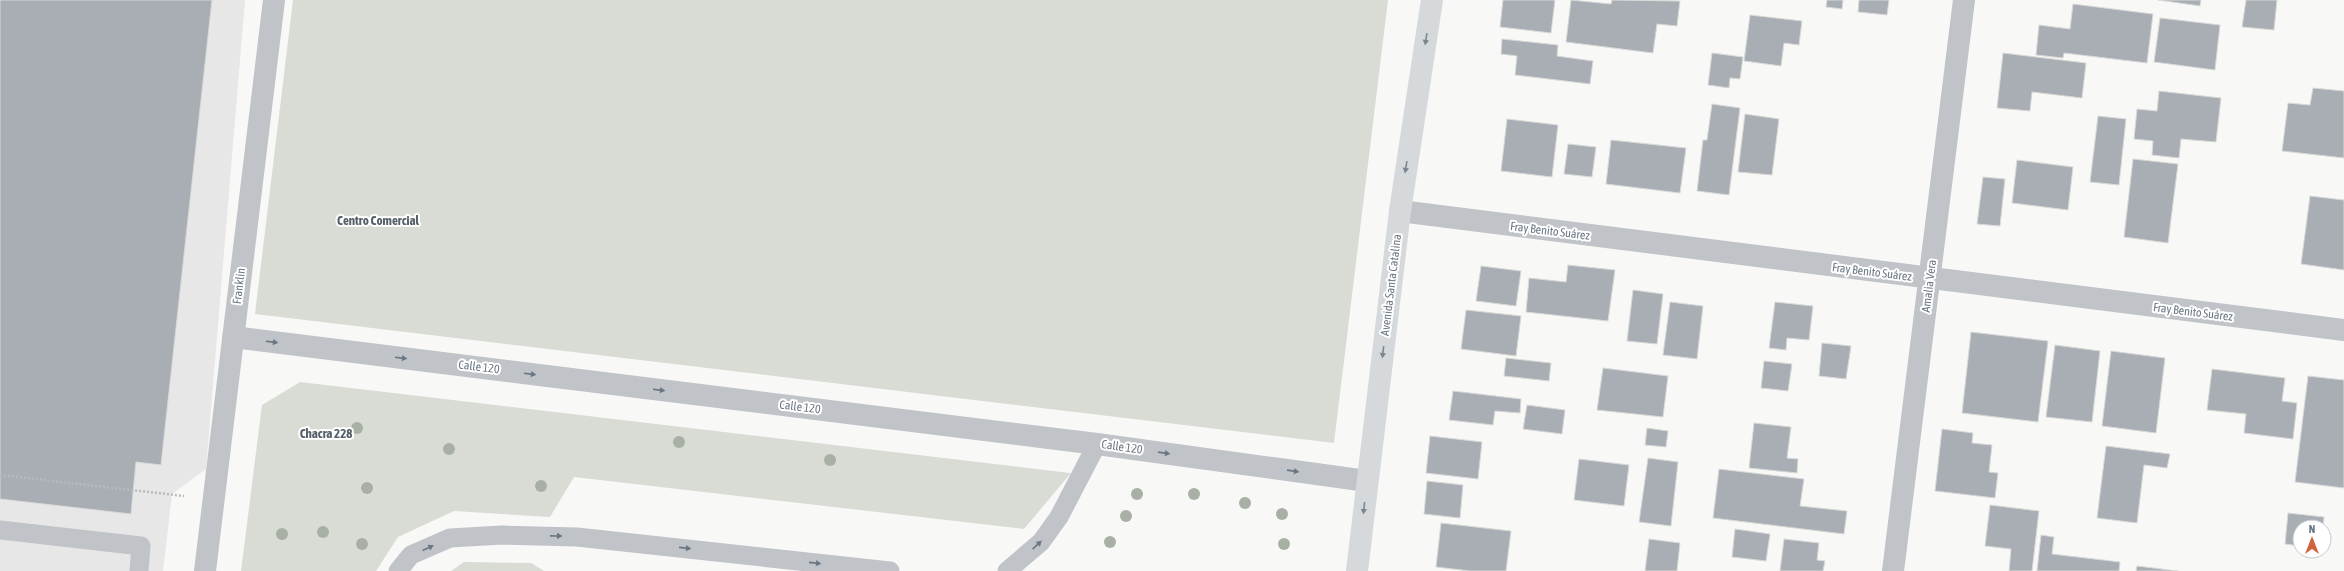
<svg xmlns="http://www.w3.org/2000/svg" width="2344" height="571" viewBox="0 0 2344 571" font-family="'Asap Condensed',sans-serif">
	<rect width="100%" height="100%" fill="#f8f8f6"/>
	<!-- built -->
	<path fill="#e6e7e6" d="M0,0H245L206,469L172,494L163,571H0Z"/>
	<!-- green -->
	<path fill="#d8dcd5" d="M293,0H1388L1334,443L255,314Z
		M300,382L1070,473H1071L1024,529L574,477L550,517L454,511L398,537L376,571H241L262,405Z
		M464,562L531,563L544,571H451Z"/>
	<!-- building -->
	<path fill="#a8aeb4" stroke="#d9dad8" d="M0,0H212L161,465L136,462L131,514L0,499Z
		M1503,0H1555L1551,33L1500,27Z
		M1571,0L1611,4L1612,0L1680,1L1677,26L1657,24L1653,53L1566,42Z
		M1827,0H1843L1842,9L1826,7Z
		M1859,0H1889L1887,15L1858,12Z
		M2158,0H2201L2200,6Z
		M2246,0H2277L2274,30L2242,27Z
		M2073,4L2153,14L2147,63L2064,53L2063,58L2036,55L2039,25L2070,29Z
		M1750,15L1802,21L1799,45L1784,43L1781,66L1744,61Z
		M2160,18L2220,25L2215,70L2154,62Z
		M1502,39L1558,45L1557,56L1593,61L1590,84L1515,75L1517,56L1501,54Z
		M1712,53L1743,57L1740,79L1730,78L1729,88L1708,85Z
		M2003,53L2086,63L2082,98L2032,92L2030,111L1997,108Z
		M2313,88L2344,91V158L2282,151L2288,103L2310,105Z
		M2159,91L2221,98L2216,142L2181,139L2179,158L2152,155L2153,141L2134,139L2137,109L2157,111Z
		M1712,104L1740,108L1729,195L1697,191L1703,140H1707Z
		M1745,114L1779,119L1772,175L1738,172Z
		M2098,116L2126,119L2119,185L2090,182Z
		M1507,119L1558,125L1552,177L1501,171Z
		M1611,140L1686,148L1680,193L1606,184Z
		M1568,144L1596,147L1592,177L1564,174Z
		M2133,159L2178,164L2168,243L2124,237Z
		M2017,160L2073,167L2068,210L2012,203Z
		M1983,177L2005,179L2000,226L1977,224Z
		M2310,196L2344,200V270L2301,264Z
		M1568,265L1615,270L1608,321L1526,312L1529,278L1566,282Z
		M1481,266L1521,271L1516,306L1476,301Z
		M1633,290L1663,294L1657,344L1627,341Z
		M1670,302L1703,306L1697,359L1663,355Z
		M1775,302L1813,306L1809,340L1787,338L1786,350L1769,348Z
		M1466,310L1521,316L1516,356L1461,349Z
		M1971,332L2048,341L2038,422L1962,413Z
		M1822,343L1851,346L1846,379L1819,376Z
		M2055,345L2100,351L2092,422L2046,417Z
		M2111,351L2165,358L2156,433L2102,426Z
		M1506,358L1551,363L1549,381L1504,376Z
		M1764,361L1792,364L1788,391L1761,388Z
		M1603,368L1668,376L1663,417L1597,410Z
		M2212,369L2285,378L2282,401L2297,403L2293,439L2244,433L2246,414L2207,410Z
		M2308,376L2344,380V488L2295,482Z
		M1453,391L1521,399L1520,413L1495,411L1493,425L1449,420Z
		M1527,405L1565,410L1562,434L1523,429Z
		M1754,423L1791,427L1787,458L1798,459L1797,473L1749,468Z
		M1647,428L1668,431L1666,447L1645,445Z
		M1942,429L1973,433L1972,443L1992,445L1989,472L1998,473L1995,498L1935,491Z
		M1430,436L1482,442L1478,479L1426,473Z
		M2106,446L2170,454L2167,468L2144,465L2137,523L2097,518Z
		M1648,458L1678,462L1671,526L1639,522Z
		M1579,459L1629,465L1624,506L1574,500Z
		M1719,469L1804,479L1800,506L1847,511L1844,534L1713,518Z
		M1427,481L1463,485L1460,518L1424,514Z
		M1990,505L2039,511L2032,571H2009L2011,549L1985,546Z
		M2288,513L2324,517L2323,527H2300V546L2285,544Z
		M1441,523L1511,531L1506,571H1470L1436,567Z
		M1735,529L1770,534L1766,561L1732,557Z
		M2041,535L2054,537L2052,554L2120,562L2119,571H2037Z
		M1649,539L1680,543L1677,571H1645Z
		M1784,539L1819,543L1817,560L1825,561L1823,571H1780Z
		M2137,566L2178,571H2136Z"/>
	<g fill="none" stroke-linecap="round" stroke-linejoin="round">
		<!-- path -->
		<path stroke="#b8bbbe" stroke-width="2.5" stroke-dasharray="2 2" stroke-linecap="butt" d="M0,475L184,496"/>
		<!-- service -->
		<path stroke="#c0c3c7" stroke-width="19" d="M0,530L141,546L139,571
			M398,571L411,555L450,538L502,535L577,537L890,571
			M1007,571L1041,542L1059,517L1097,444"/>
		<!-- minor -->
		<path stroke="#c0c3c7" stroke-width="22" d="M1400,211L2344,330
			M233,337L1097,444L1367,481
			M205,571L274,0
			M1893,571L1964,0"/>
		<!-- primary -->
		<path stroke="#d5d9dc" stroke-width="22" d="M1357,571L1400,211L1432,0"/>
	</g>
	<!-- trees -->
	<g fill="#a8b0a6">
		<circle cx="357" cy="428" r="6"/>
		<circle cx="679" cy="442" r="6"/>
		<circle cx="449" cy="449" r="6"/>
		<circle cx="830" cy="460" r="6"/>
		<circle cx="541" cy="486" r="6"/>
		<circle cx="367" cy="488" r="6"/>
		<circle cx="1137" cy="494" r="6"/>
		<circle cx="1194" cy="494" r="6"/>
		<circle cx="1245" cy="503" r="6"/>
		<circle cx="1282" cy="514" r="6"/>
		<circle cx="1126" cy="516" r="6"/>
		<circle cx="323" cy="532" r="6"/>
		<circle cx="282" cy="534" r="6"/>
		<circle cx="1110" cy="542" r="6"/>
		<circle cx="362" cy="544" r="6"/>
		<circle cx="1284" cy="544" r="6"/>
	</g>
	<!-- one-way arrows -->
	<defs><path id="oneway-solid" d="M-6-.8H1V-3.2L6.5 0L1 3.2V.8H-6Z"/></defs>
	<g fill="#7a8690">
		<use href="#oneway-solid" transform="translate(1426 39) rotate(99)"/>
		<use href="#oneway-solid" transform="translate(1406 167) rotate(99)"/>
		<use href="#oneway-solid" transform="translate(1383 352) rotate(97)"/>
		<use href="#oneway-solid" transform="translate(1364 508) rotate(96)"/>
	</g>
	<g fill="#6a7783">
		<use href="#oneway-solid" transform="translate(272 342) rotate(7)"/>
		<use href="#oneway-solid" transform="translate(401 358) rotate(7)"/>
		<use href="#oneway-solid" transform="translate(530 374) rotate(7)"/>
		<use href="#oneway-solid" transform="translate(659 390) rotate(7)"/>
		<use href="#oneway-solid" transform="translate(1164 453) rotate(8)"/>
		<use href="#oneway-solid" transform="translate(1293 471) rotate(8)"/>
		<use href="#oneway-solid" transform="translate(556 536) rotate(1)"/>
		<use href="#oneway-solid" transform="translate(1037 545) rotate(-43)"/>
		<use href="#oneway-solid" transform="translate(428 548) rotate(-25)"/>
		<use href="#oneway-solid" transform="translate(685 548) rotate(6)"/>
		<use href="#oneway-solid" transform="translate(815 563) rotate(6)"/>
	</g>
	<g text-anchor="middle" dominant-baseline="central" stroke-width="4" stroke-linejoin="round" paint-order="stroke">
		<!-- street labels -->
		<g font-size="12" fill="#6a7783" stroke="#fff">
			<text transform="translate(1550 231) rotate(7)">Fray Benito Suárez</text>
			<text transform="translate(1872 272) rotate(7)">Fray Benito Suárez</text>
			<text transform="translate(1391 285) rotate(-83)">Avenida Santa Catalina</text>
			<text transform="translate(239 286) rotate(-83)">Franklin</text>
			<text transform="translate(1929 286) rotate(-83)">Amalia Vera</text>
			<text transform="translate(2193 312) rotate(7)">Fray Benito Suárez</text>
			<text transform="translate(479 367) rotate(7)">Calle 120</text>
			<text transform="translate(800 407) rotate(7)">Calle 120</text>
			<text transform="translate(1122 447) rotate(8)">Calle 120</text>
		</g>
		<!-- neighbourhood labels -->
		<g font-size="13" font-weight="bold" fill="#576169" stroke="#fff">
			<text x="378" y="220">Centro Comercial</text>
			<text x="326" y="433">Chacra 228</text>
		</g>
	</g>
	<!-- north arrow -->
	<g transform="translate(2312 539)"><circle r="19" fill="#ffffff" stroke="#c3c9cd"/>
	<path d="M0-3L7 15L0 10L-7 15Z" fill="#cf653e"/>
	<text y="-6" font-size="11" font-weight="bold" text-anchor="middle" fill="#6a7783">N</text>
	</g>
</svg>
